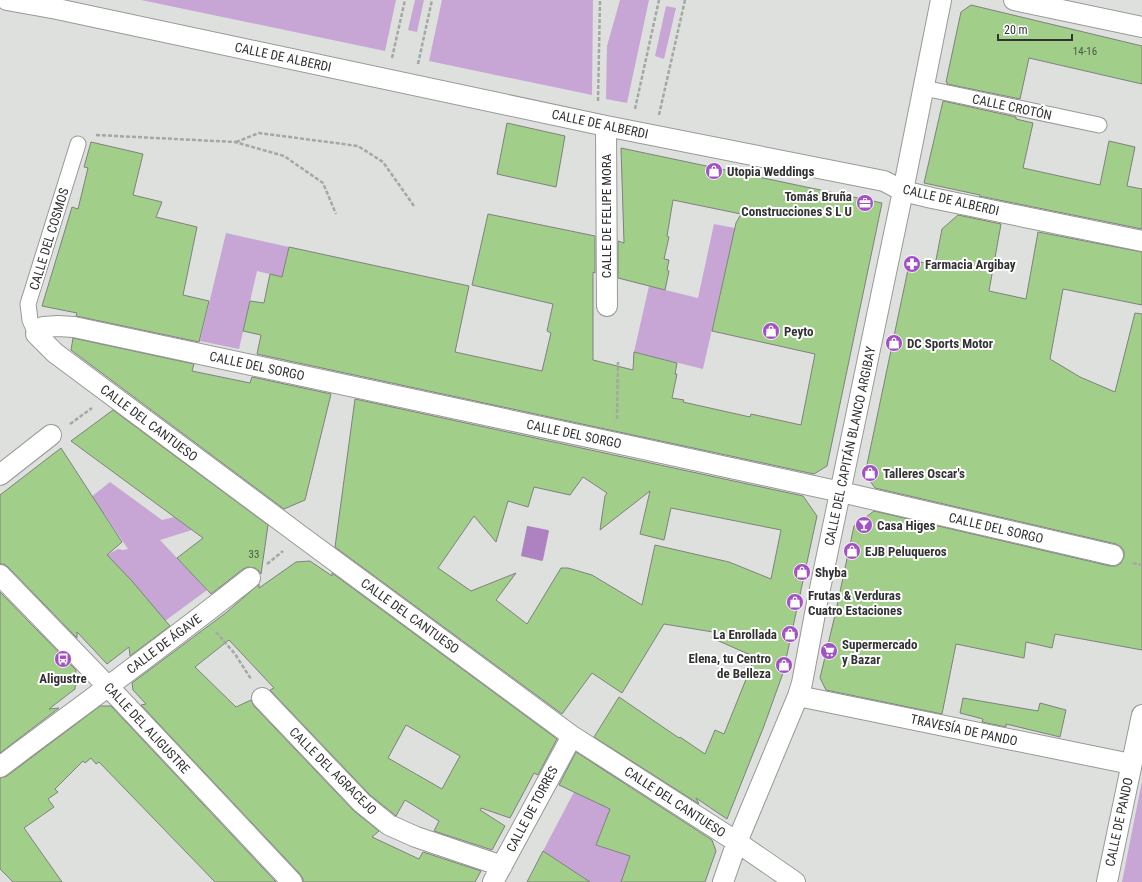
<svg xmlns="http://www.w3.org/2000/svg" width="1142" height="882" viewBox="0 0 1142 882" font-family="'Roboto Condensed',sans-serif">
	<rect width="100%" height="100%" fill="#dee0dd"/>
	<!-- green -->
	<path fill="#c7a6d5" d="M141,0H396L385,51Z
		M415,0H424L417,32L408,30Z
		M442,0H593L592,95L429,61Z
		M620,0H649L627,103L606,99L607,46Z
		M666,6L676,8L664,59L655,56Z
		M714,224L735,228L703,369L634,352L649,286L698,298Z
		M226,233L289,247L282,277L257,271L239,349L200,341Z
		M110,482L162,520L174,517L192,530L160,540L207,590L165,621L107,555L118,549L123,550L128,549L105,515L90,498Z
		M596,762L622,780L596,845L630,856L621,882H590L543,851L574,792L586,784Z
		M1142,781V882H1122Z"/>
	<!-- water -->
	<path fill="#ae81c1" d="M527,526H528L548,530L549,531L543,560L542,561L521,556Z"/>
	<!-- building -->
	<path fill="#a1ce89" stroke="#7f817e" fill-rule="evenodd" d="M971,5L1142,46V84L1029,58L1020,99L947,84V82H946L961,12Z
		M943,101L1016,117V119L1033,123L1023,168L1100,185L1109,141L1135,147L1127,186L1142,189V229L979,196L980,195L924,183Z
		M507,123L565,136L556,187L497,174Z
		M91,142L143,154L133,195L162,202L156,217L197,227L183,295L209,301L199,342L76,316L77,313L42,306L72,207L78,209L88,168L84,167Z
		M621,148L882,203L827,466L814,474L257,354L261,335L243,331L250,301L264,303L270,274L282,277L289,247L469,286L455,352L542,371L551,333L547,331L553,304L472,285L488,214L595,236V273L593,272V360L633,370L634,352L677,363L675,374H677L672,398L684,400L683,402L750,417L751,414L801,425L815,354L712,331L736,223L741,214L673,200L667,236L669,237L664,259L669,260L667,270L669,271L665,290L618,278V241L624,243Z
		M958,215L1001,224L989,291L1026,299L1038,232L1142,252V305L1063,289L1050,359L1080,377L1115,392L1135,313L1142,314V650L1055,634L1052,648L1026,642L1024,658L956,644L942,714L826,690L820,678L835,615L854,526L874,511L1110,566H1116L1121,563L1124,557V551L1121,547L1116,544L875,488L865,474L910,260L935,265L942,229Z
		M73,338L194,364L192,371L250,383L252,377L331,394L305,500L284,509L71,350Z
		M355,399L803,496L817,516L783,673L764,726L727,819L696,798L699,804L594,737L619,697L679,738L680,737L705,754L715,730L724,734L755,657L712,638L713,632L664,624L622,693L592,673L562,714L335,547ZM583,477L607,493L605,496L600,530L650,491L640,534L664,540L671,508L781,530L771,579L729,562L655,545L642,605L592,575L568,568H561L527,624L496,600L516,573L471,591L438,568L474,516L496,542L508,501L528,507L534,487L570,495Z
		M113,410L268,525L261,574L259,571L255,568L248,567L243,569L211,594L177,558L203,538L71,441Z
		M61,448L122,542L107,555L132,581L170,626L130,656L129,647L107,664L77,632V638L8,567L4,564H0V495Z
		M310,561L332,576V573L557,739L538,775L534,773L510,818L481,808L480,810L505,826L492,850L434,831L439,821L405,800L396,816L395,815L370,795L270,690L274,688L229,640L195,667L236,707L251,700L254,706L354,811L379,831L372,837L419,859L423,852L481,871L475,882H303V879L300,874L141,705L146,704L133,690L132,683L227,612L259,584V588L296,562ZM406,725L460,756L442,789L388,758Z
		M0,592L76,670L75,689L49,709L59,708L0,753Z
		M963,698L1038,711L1040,703L1066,710L1060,737L1006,724V727L982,722L983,719L960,713Z
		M100,706H111L276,882H215L99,762L96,764L91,758L85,763L83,761L55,789L58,792L48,799L54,807L24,828L62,882H13L0,869V778L7,776Z
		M576,752L712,840L716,851L705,882H621L630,856L596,845L610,809L559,785Z
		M543,851L590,882H527Z"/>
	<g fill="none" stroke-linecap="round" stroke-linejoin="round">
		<!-- pedestrian casing -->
		<g stroke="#989a97" stroke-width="17">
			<path id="pedestrian" d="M924,88L1099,125
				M36,334L30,320L28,304L78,144"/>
		</g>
		<!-- minor casing -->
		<g stroke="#989a97" stroke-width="22">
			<path id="minor" d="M7,0L57,9L606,126L884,181L903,191L932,198L1142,241
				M1014,0L1142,27
				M606,126L607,306
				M0,475L51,435
				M0,575L119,698L292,882
				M798,696L1131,764
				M262,698L362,803L389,825L416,837L502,866
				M0,767C84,704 168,643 250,578
				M493,882L572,736
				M723,882L737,842L798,696L802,683L817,603L903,191L941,0
				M795,882L737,842L572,736L301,536L55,353L36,334L43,327L58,326L74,327L616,443L841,492L1113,555
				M1107,882L1142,715"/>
		</g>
		<!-- path -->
		<path stroke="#a5a7a5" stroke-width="2.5" stroke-dasharray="4 2" stroke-linecap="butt" d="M392,58L405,0
			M418,64L432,0
			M598,101L600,0
			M635,109L659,0
			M659,115L685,0
			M96,135L235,142L284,156L323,183L336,214
			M236,142L259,133L358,146L383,162L414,206
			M617,419L618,362
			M70,424L92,408
			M1133,563L1142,565
			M267,564L283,551
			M216,632L235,654L251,679"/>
		<!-- pedestrian -->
		<use href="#pedestrian" stroke="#fff" stroke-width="15"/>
		<!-- minor -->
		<use href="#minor" stroke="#fff" stroke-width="20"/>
	</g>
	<!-- icons -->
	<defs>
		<g id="shop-disc" transform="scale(0.9)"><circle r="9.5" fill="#a352c3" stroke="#fff"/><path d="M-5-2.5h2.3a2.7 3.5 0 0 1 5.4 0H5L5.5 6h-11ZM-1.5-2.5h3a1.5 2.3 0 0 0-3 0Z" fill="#fff"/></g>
		<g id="office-disc" transform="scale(0.9)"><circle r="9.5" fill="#a352c3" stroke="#fff"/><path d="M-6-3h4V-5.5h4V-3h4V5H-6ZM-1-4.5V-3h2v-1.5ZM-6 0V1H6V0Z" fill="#fff"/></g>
		<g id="pharmacy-disc" transform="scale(0.9)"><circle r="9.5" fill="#a352c3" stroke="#fff"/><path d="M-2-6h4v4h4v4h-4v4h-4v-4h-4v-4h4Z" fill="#fff"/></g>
		<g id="bar-disc" transform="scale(0.9)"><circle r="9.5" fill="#a352c3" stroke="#fff"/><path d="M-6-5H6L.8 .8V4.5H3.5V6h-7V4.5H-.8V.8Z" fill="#fff"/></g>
		<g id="supermarket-disc" transform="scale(0.9)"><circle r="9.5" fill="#a352c3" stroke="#fff"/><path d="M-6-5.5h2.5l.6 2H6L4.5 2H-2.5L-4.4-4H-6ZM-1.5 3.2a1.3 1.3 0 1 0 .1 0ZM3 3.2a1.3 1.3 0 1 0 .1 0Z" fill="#fff"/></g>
		<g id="bus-disc" transform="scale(0.9)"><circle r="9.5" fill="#a352c3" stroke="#fff"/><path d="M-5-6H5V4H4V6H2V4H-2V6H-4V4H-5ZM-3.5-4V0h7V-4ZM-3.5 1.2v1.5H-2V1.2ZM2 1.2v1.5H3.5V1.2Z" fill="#fff"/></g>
	</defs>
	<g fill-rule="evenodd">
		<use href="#shop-disc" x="714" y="171"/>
		<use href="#office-disc" x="865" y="203"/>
		<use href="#pharmacy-disc" x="912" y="264"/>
		<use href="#shop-disc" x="771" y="331"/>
		<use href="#shop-disc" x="894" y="343"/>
		<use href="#shop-disc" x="870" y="473"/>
		<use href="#bar-disc" x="864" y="525"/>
		<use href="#shop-disc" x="852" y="551"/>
		<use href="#shop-disc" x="802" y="572"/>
		<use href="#shop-disc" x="795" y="602"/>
		<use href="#shop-disc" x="790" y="634"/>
		<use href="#supermarket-disc" x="829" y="651"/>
		<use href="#bus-disc" x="63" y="659"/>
		<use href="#shop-disc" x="784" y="665"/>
	</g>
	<g text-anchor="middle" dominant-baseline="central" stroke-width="4" stroke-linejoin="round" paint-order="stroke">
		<!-- number labels -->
		<g font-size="11" fill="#4d5947">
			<text x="1085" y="51">14-16</text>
			<text x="254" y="554">33</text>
		</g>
		<!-- street labels -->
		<g font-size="13" fill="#313231" stroke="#fff">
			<text transform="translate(283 57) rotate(12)">CALLE DE ALBERDI</text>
			<text transform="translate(1012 107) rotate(12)">CALLE CROTÓN</text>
			<text transform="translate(600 124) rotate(12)">CALLE DE ALBERDI</text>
			<text transform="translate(951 200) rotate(13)">CALLE DE ALBERDI</text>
			<text transform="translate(606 216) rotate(-90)">CALLE DE FELIPE MORA</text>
			<text transform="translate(49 239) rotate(-73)">CALLE DEL COSMOS</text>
			<text transform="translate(257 366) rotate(12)">CALLE DEL SORGO</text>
			<text transform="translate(149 423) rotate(37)">CALLE DEL CANTUESO</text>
			<text transform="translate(574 434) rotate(12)">CALLE DEL SORGO</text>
			<text transform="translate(850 446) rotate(-78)">CALLE DEL CAPITÁN BLANCO ARGIBAY</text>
			<text transform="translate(996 528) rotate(13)">CALLE DEL SORGO</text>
			<text transform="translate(410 616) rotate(36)">CALLE DEL CANTUESO</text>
			<text transform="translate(164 644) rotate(-37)">CALLE DE ÁGAVE</text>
			<text transform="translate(147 728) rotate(47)">CALLE DEL ALIGUSTRE</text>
			<text transform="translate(964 730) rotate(12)">TRAVESÍA DE PANDO</text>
			<text transform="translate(333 771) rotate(45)">CALLE DEL AGRACEJO</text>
			<text transform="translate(675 802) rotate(33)">CALLE DEL CANTUESO</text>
			<text transform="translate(532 809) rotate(-62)">CALLE DE TORRES</text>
			<text transform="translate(1119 822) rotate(-78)">CALLE DE PANDO</text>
		</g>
		<!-- poi labels -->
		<g font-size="13" font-weight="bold" fill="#313231" stroke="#fff" text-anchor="start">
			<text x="727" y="171">Utopia Weddings</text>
			<text x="852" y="196" text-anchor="end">Tomás Bruña<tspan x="852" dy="15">Construcciones S L U</tspan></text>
			<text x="925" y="264">Farmacia Argibay</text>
			<text x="784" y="331">Peyto</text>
			<text x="907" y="343">DC Sports Motor</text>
			<text x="883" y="473">Talleres Oscar's</text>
			<text x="877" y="525">Casa Higes</text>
			<text x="865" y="551">EJB Peluqueros</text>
			<text x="815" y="572">Shyba</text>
			<text x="808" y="595">Frutas &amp; Verduras<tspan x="808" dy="15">Cuatro Estaciones</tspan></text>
			<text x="777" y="634" text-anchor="end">La Enrollada</text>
			<text x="842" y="644">Supermercado<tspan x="842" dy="15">y Bazar</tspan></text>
			<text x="771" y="658" text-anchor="end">Elena, tu Centro<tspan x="771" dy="15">de Belleza</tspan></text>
			<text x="63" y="678" text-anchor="middle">Aligustre</text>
		</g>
	</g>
	<!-- scale -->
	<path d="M998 34v6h74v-6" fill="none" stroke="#313231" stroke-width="2"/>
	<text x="1004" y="34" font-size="12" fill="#313231" stroke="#ffffff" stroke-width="3" paint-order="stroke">20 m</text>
</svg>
